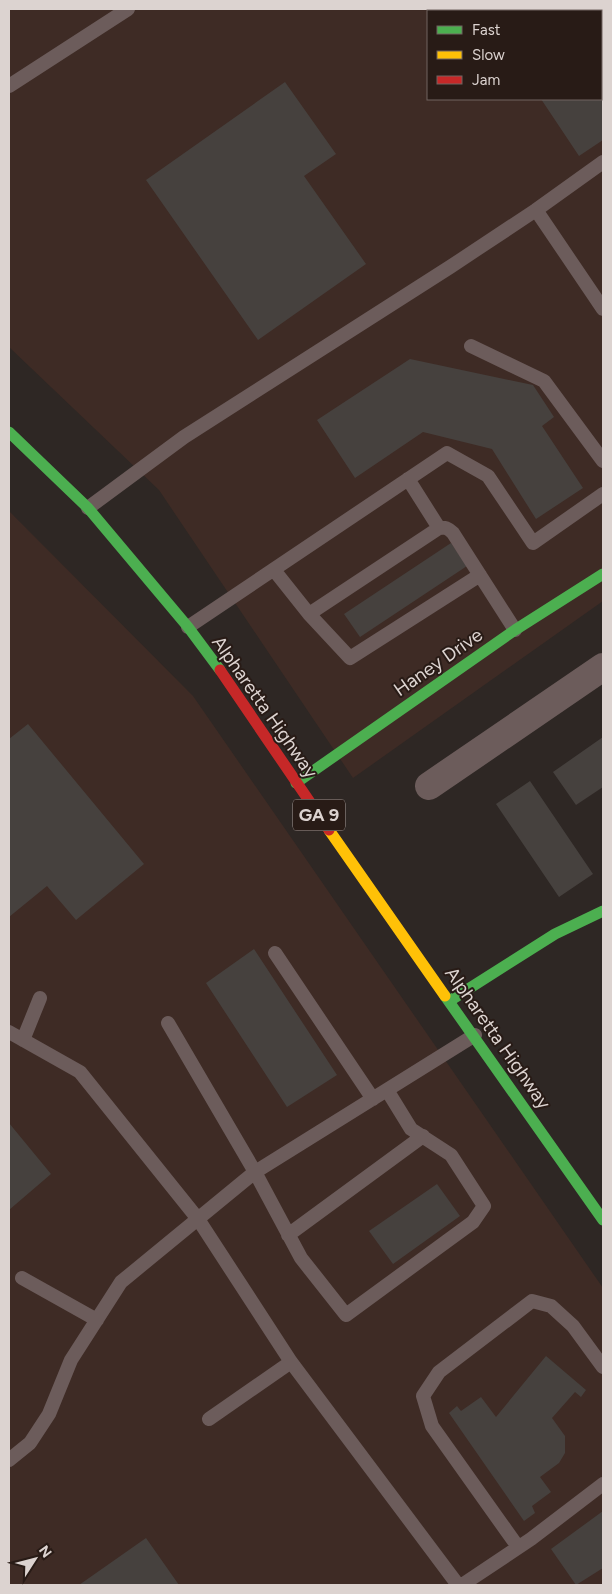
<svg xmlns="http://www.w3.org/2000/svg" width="612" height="1594" viewBox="0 0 612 1594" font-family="Figtree,sans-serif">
	<rect width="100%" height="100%" fill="#2e2724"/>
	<!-- built -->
	<path fill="#3e2b25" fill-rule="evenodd" d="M9,9H603V601L353,778L159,490L9,347ZM428,11H601V99H428Z
		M9,511L193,696L603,1288V1585H9Z"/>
	<!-- building -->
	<path fill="#46413e" d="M480,9H559L561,11H482Z
		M601,70L603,74V140L579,156L541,99H601Z
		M285,82L336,154L304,176L366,264L258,340L146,180Z
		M410,359L533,385L554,417L542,426L583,488L536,519L492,449L423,432L355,478L317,420Z
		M451,543L467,566L360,637L344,614Z
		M28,724L144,864L76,920L47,886L9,917V739Z
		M603,737V787L576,805L553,772Z
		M530,781L593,874L559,897L496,804Z
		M254,949L337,1075L287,1107L206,983Z
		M9,1123L51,1174L9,1210Z
		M437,1184L460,1216L393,1264L369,1231Z
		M546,1356L586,1390L581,1397L575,1392L552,1418L565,1436V1453L559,1463L540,1477L551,1492L532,1506L535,1513L524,1521L449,1413L457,1406L461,1411L481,1397L496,1417Z
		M603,1511V1568L576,1585L551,1549Z
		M146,1538L179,1585H79Z"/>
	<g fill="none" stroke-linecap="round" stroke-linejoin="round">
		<!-- lane -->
		<path stroke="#6c5c5b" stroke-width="14" d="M9,86L128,9
			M536,210L603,309
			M471,346L544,381L603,461
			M408,479L439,528
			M88,508L184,437L450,267L536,210L603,162
			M274,570L309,614L350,658L480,575
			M309,614L439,528C445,527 448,528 453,533L515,630
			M188,627L447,453L488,476L533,543L603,494
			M275,953L373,1099
			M168,1023L255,1172L301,1258L346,1315L473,1222L484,1206L451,1155L411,1129L387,1090
			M9,1032L80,1072L198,1219L291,1362L458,1585
			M23,1040L40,998
			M288,1235L423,1136
			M22,1278L97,1320
			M209,1419L291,1362
			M9,1460L30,1443L49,1414L71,1360L121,1282L255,1172L475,1035
			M518,1547L432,1426L423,1396L439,1372L532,1301L551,1306L573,1326L603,1367
			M462,1585L531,1539L603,1484"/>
		<!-- street -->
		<path stroke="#6c5c5b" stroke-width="28" d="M429,786L603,667"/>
		<!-- fast -->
		<path stroke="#4caf50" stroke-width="11" d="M9,432L88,508L188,627L220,670
			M296,783L515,630L603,574
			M445,996L603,1220
			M451,1000L555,934L603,911"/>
		<!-- slow -->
		<path stroke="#ffc107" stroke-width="11" d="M329,830L445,996"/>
		<!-- jam -->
		<path stroke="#c62828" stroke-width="11" d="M220,670L329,830"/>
	</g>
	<g text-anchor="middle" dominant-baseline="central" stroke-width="4" stroke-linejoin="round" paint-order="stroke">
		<!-- shield labels -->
		<rect fill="#281b16" stroke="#a69c98" stroke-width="1" x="293" y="799.5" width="52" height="31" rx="4"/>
		<g font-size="18" font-weight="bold" fill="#dcd3d0">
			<text x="319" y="815">GA 9</text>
		</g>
		<!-- street labels -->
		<g font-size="19" fill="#dcd3d0" stroke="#281b16">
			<text transform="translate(438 662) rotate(-35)">Haney Drive</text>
			<text transform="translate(265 707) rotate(55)">Alpharetta Highway</text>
			<text transform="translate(498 1038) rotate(55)">Alpharetta Highway</text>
		</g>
	</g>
	<!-- border -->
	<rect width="612" height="1594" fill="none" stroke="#dcd3d0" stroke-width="20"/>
	<!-- legend -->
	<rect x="427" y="10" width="175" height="90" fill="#281b16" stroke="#706560"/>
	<rect x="437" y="26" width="25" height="8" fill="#4caf50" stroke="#706560"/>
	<text x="472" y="35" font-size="15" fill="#dcd3d0">Fast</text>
	<rect x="437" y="51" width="25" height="8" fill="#ffc107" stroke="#706560"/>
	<text x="472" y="60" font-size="15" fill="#dcd3d0">Slow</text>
	<rect x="437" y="76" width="25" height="8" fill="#c62828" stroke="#706560"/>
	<text x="472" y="85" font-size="15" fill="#dcd3d0">Jam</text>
	<!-- north arrow -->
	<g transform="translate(35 1559) rotate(54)" stroke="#281b16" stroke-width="4" paint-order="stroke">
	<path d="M0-4L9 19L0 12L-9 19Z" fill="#dcd3d0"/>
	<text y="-8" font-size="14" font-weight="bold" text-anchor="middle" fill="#dcd3d0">N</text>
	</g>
</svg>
